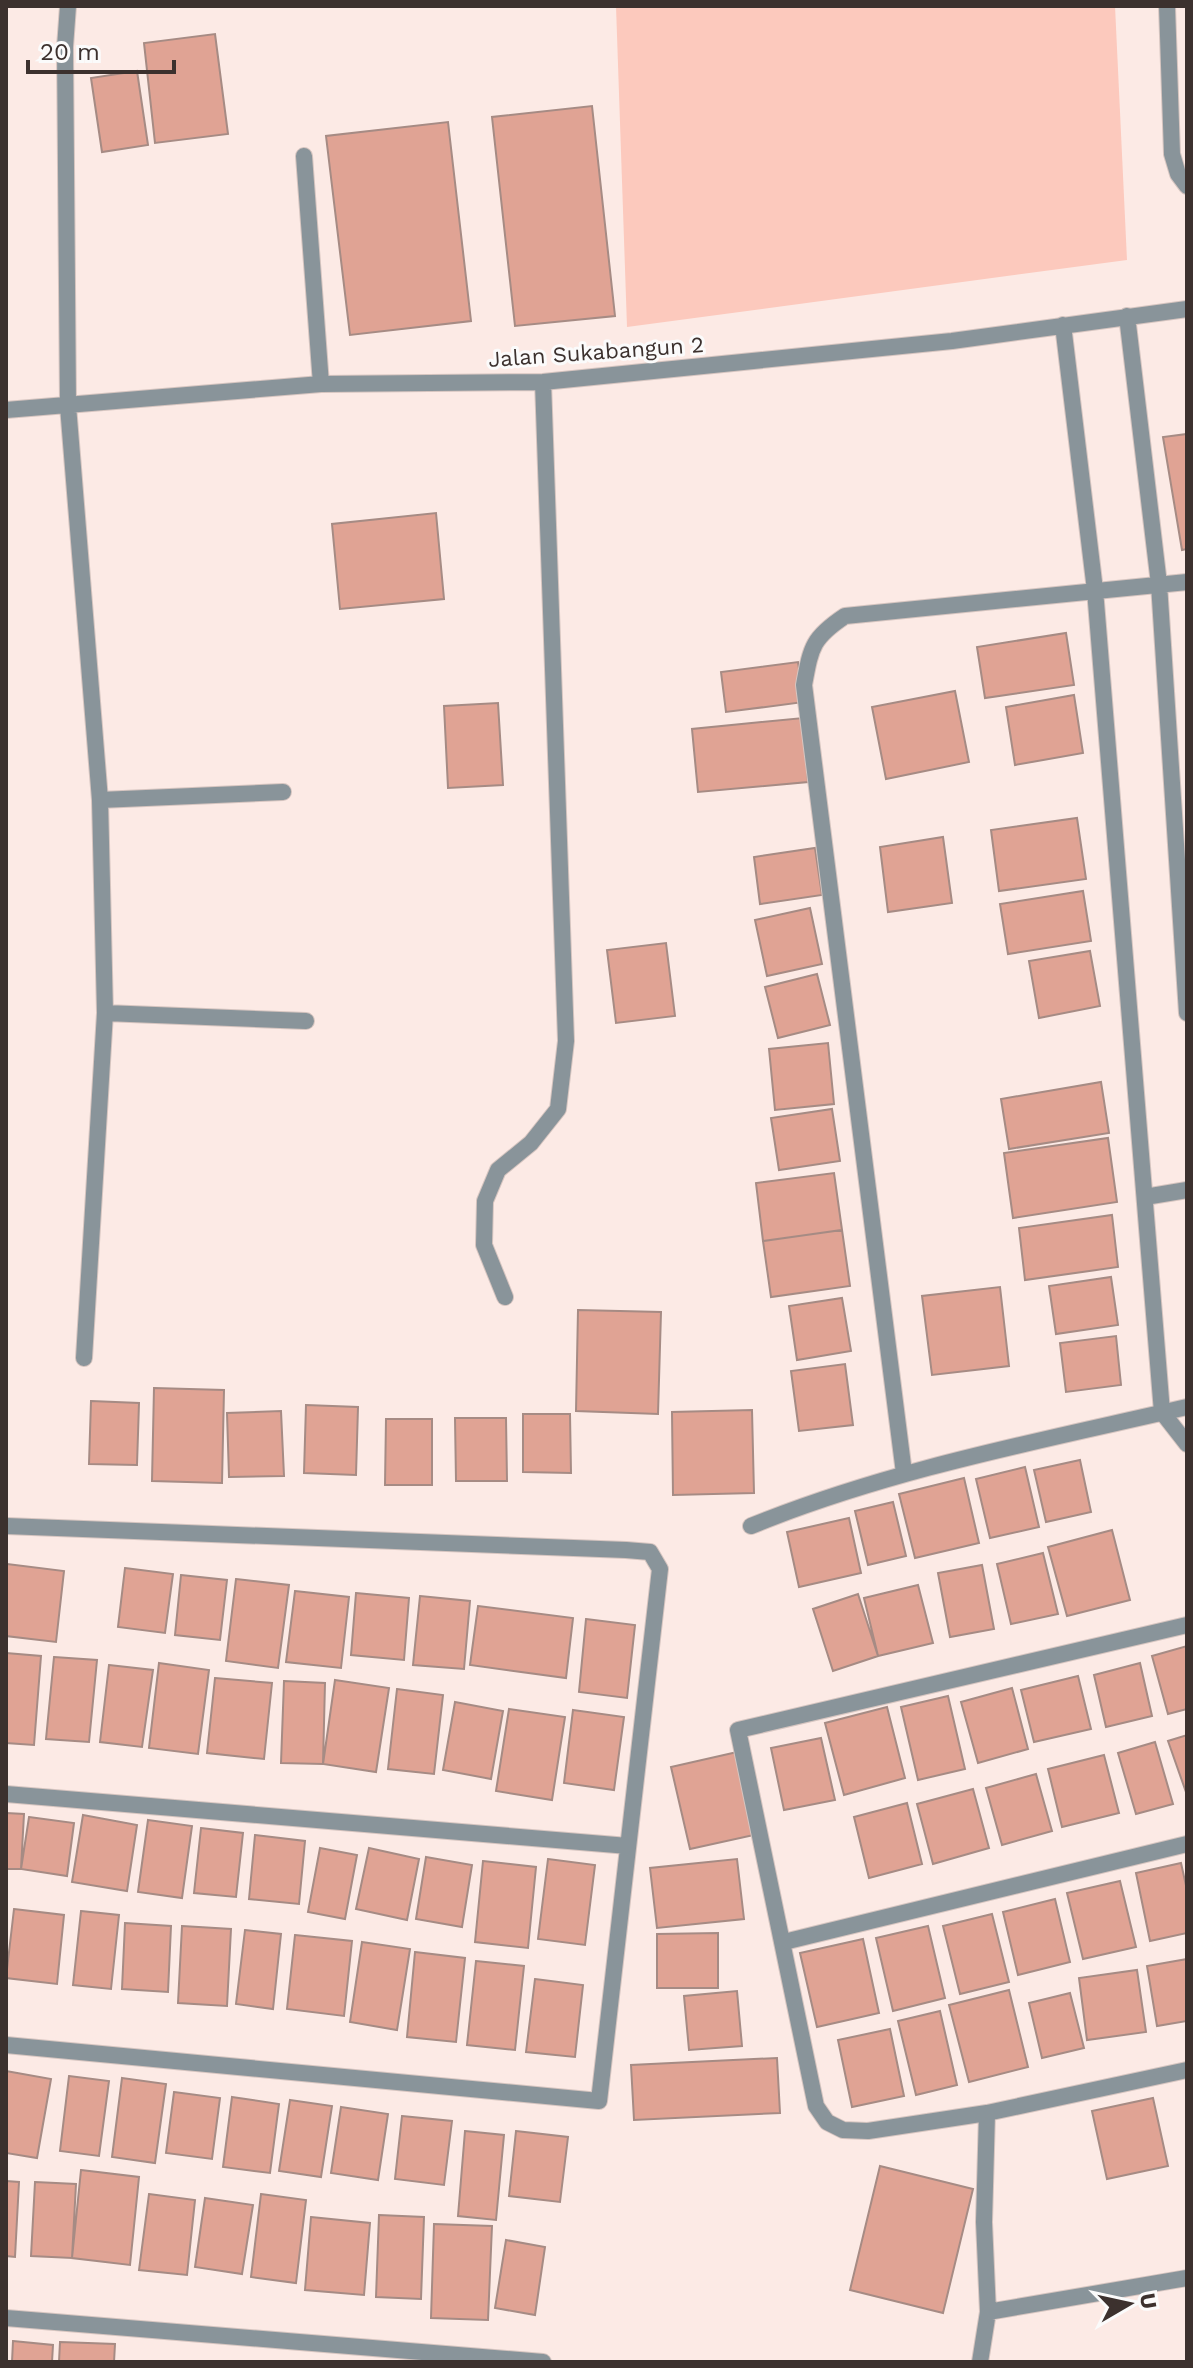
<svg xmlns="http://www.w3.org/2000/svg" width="1193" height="2368" viewBox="0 0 1193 2368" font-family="'Work Sans',sans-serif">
	<rect width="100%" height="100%" fill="#fceae5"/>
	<!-- green -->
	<path fill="#fcc9bd" d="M616,6H1115L1127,260L627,327Z"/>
	<!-- building -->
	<path fill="#e0a394" stroke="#a68b84" stroke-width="2" d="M215,34L228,134L155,143L144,43Z
		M137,71L148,145L102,152L91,78Z
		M592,106L615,316L515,326L492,117Z
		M448,122L471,321L350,335L326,136Z
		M1187,434V549L1182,550L1163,437Z
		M436,513L444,599L340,609L332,524Z
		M1066,633L1074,685L985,698L977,647Z
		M798,662L804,702L726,712L721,672Z
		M955,691L969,762L886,779L872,707Z
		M1074,695L1083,753L1015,765L1006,707Z
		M498,703L503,785L448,788L444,706Z
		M803,718L808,782L698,792L692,729Z
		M1077,818L1086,879L999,891L991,830Z
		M943,837L952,903L888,912L880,847Z
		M815,848L822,895L760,904L754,857Z
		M1083,891L1091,941L1008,954L1000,904Z
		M810,908L822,964L767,976L755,920Z
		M666,943L675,1016L616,1023L607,950Z
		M1090,951L1100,1006L1039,1018L1029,961Z
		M817,974L830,1025L778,1038L765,987Z
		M828,1043L834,1104L775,1110L769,1049Z
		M1101,1082L1109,1133L1009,1149L1001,1099Z
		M832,1109L840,1161L779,1170L771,1118Z
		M1108,1138L1117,1202L1013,1218L1004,1153Z
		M834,1173L842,1230L763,1241L756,1183Z
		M1112,1215L1118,1267L1025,1280L1019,1228Z
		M842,1230L850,1286L771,1297L763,1241Z
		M1111,1277L1118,1325L1056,1334L1049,1286Z
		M1000,1287L1009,1366L932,1375L922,1296Z
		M842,1298L851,1351L797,1360L789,1306Z
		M578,1310L661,1312L658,1414L576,1411Z
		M1116,1336L1121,1385L1066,1392L1060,1343Z
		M845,1364L853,1425L799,1431L791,1371Z
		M154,1388L224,1390L222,1483L152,1481Z
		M91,1401L139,1403L137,1465L89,1464Z
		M306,1405L358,1407L356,1475L304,1473Z
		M752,1410L754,1493L673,1495L672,1412Z
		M281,1411L284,1476L229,1477L227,1413Z
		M523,1414H570L571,1473L523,1472Z
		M455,1418H506L507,1481H456Z
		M386,1419H432V1485H385Z
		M1080,1460L1091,1512L1046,1522L1034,1470Z
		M1025,1467L1039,1527L990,1538L976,1479Z
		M964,1478L979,1543L915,1558L899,1494Z
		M893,1502L906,1556L868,1565L855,1511Z
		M849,1518L861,1573L799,1587L787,1532Z
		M1112,1530L1130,1600L1067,1616L1048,1547Z
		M1043,1553L1058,1614L1011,1624L997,1564Z
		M7,1564L64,1571L56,1642L6,1636Z
		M982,1565L994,1629L950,1637L938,1573Z
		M125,1568L173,1574L165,1633L118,1627Z
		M181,1575L227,1580L220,1640L175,1635Z
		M236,1579L289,1585L278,1668L226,1661Z
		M918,1585L933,1643L878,1656L864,1598Z
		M295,1591L349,1597L341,1668L286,1662Z
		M356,1593L409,1598L404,1660L351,1655Z
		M858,1594L878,1656L833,1671L813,1609Z
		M420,1596L470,1601L464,1669L413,1665Z
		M478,1606L573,1618L566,1678L470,1665Z
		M586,1619L635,1625L627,1698L579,1692Z
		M1187,1646V1709L1168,1714L1152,1656Z
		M6,1653L41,1656L34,1745L6,1743Z
		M54,1657L97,1660L89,1742L46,1739Z
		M159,1663L209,1670L198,1754L149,1748Z
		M1140,1663L1152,1716L1106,1727L1094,1675Z
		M109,1665L153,1670L142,1747L100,1742Z
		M1078,1676L1091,1729L1034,1742L1021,1690Z
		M215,1678L272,1683L264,1759L207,1753Z
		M335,1680L389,1688L376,1772L323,1764Z
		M284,1681L325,1683L323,1764L281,1763Z
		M1012,1688L1028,1749L978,1763L961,1702Z
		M397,1689L443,1695L434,1774L388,1769Z
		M948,1696L965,1769L918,1780L901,1707Z
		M455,1702L503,1711L491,1779L443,1770Z
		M887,1707L905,1778L844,1795L825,1723Z
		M509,1709L565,1717L552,1800L496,1791Z
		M573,1710L624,1717L614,1790L564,1783Z
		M1187,1735V1795L1168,1741Z
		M821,1738L835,1800L784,1810L771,1748Z
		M1155,1742L1173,1804L1136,1814L1118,1753Z
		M746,1750L763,1833L690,1849L671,1767Z
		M1104,1755L1119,1813L1062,1827L1048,1769Z
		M1036,1774L1052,1831L1002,1845L986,1788Z
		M973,1789L989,1848L933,1864L917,1804Z
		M907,1803L922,1864L869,1878L854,1817Z
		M6,1813L24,1814L21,1869H6Z
		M83,1815L137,1825L127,1891L72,1882Z
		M29,1817L74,1823L67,1876L21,1869Z
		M148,1820L192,1826L182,1898L138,1892Z
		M201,1828L243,1833L236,1897L194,1893Z
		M255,1835L305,1841L299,1904L249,1899Z
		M320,1848L357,1855L345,1919L308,1912Z
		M369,1848L419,1859L407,1920L356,1909Z
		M426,1857L472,1865L462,1927L416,1919Z
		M548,1859L595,1865L585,1945L538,1939Z
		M737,1859L744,1919L657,1928L650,1868Z
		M483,1861L536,1867L528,1948L475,1942Z
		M1181,1863L1187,1890V1933L1150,1941L1136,1873Z
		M1120,1881L1136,1947L1083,1959L1067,1893Z
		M1055,1899L1070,1962L1018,1975L1003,1912Z
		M14,1909L64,1915L57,1984L6,1978Z
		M81,1911L119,1915L111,1989L73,1985Z
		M992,1914L1009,1982L960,1994L943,1926Z
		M125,1923L171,1926L168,1992L122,1989Z
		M182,1926L231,1929L227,2006L178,2003Z
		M928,1926L945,1998L893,2011L876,1938Z
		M245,1930L281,1934L273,2009L236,2004Z
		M718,1933V1988H657V1934Z
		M295,1935L352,1941L344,2016L287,2009Z
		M863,1939L879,2013L817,2027L800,1953Z
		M362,1942L410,1949L397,2030L350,2022Z
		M415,1952L465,1958L456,2042L407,2037Z
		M1187,1959V2021L1157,2026L1147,1966Z
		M476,1961L524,1966L515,2050L467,2045Z
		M1137,1970L1146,2032L1087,2040L1079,1978Z
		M535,1979L583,1985L575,2057L526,2052Z
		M1009,1990L1028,2067L969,2082L949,2005Z
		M737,1991L742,2046L689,2050L684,1996Z
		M1070,1993L1084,2048L1042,2058L1029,2003Z
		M940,2011L957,2085L916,2095L898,2021Z
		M890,2029L904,2096L852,2107L838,2040Z
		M777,2058L780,2113L634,2120L631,2065Z
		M6,2071L51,2079L37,2158L6,2153Z
		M69,2076L109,2081L99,2156L60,2151Z
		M122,2078L166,2084L155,2163L112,2157Z
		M174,2092L220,2098L212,2159L166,2153Z
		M232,2097L279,2104L270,2173L223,2167Z
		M1153,2098L1168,2166L1107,2179L1092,2111Z
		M290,2100L332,2106L321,2177L279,2171Z
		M341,2107L388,2114L378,2180L331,2173Z
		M402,2116L452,2121L444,2185L395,2179Z
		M465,2131L504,2135L496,2220L458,2216Z
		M516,2131L568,2137L560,2202L509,2196Z
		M880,2166L973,2189L943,2313L850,2290Z
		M81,2170L139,2177L130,2265L72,2258Z
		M6,2181L19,2182L15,2257L6,2256Z
		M35,2182L76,2184L72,2258L31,2256Z
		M149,2194L195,2200L187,2275L139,2270Z
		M261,2194L306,2200L296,2283L251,2277Z
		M205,2198L253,2205L242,2274L195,2267Z
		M379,2215L424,2217L421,2299L376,2297Z
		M311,2217L370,2223L364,2295L305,2290Z
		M434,2224L492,2226L488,2320L431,2318Z
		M506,2240L545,2247L535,2315L495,2308Z
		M13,2341L53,2345L52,2362H12Z
		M60,2342L115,2344L114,2362H59Z"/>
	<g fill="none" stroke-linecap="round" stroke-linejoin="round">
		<!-- street casing -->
		<g stroke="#d6c5c0" stroke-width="18">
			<path id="street" d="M68,6L65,47L68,406L100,800L105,1013L84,1358
				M1167,6L1172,154L1178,174L1187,186
				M304,156L321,384
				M1127,316L1159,584L1187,1013
				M1063,325L1095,590L1162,1412L1187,1444
				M6,410L321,384L543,382L952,341L1187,309
				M100,800L283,792
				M105,1013L306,1021
				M1145,1197L1187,1190
				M505,1297L484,1245L485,1201L498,1170L531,1143L558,1109L566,1041L543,382
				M904,1473L804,685C811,647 812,638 845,616L1187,582
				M6,1526L626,1550L650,1552L660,1569L599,2101L6,2045
				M751,1526C891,1469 1040,1441 1187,1407
				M1187,1625L738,1730L816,2106L827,2122L843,2130L868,2131L987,2113L1187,2070
				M6,1794L628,1846
				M784,1942L1187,1844
				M988,2312L1187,2278
				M6,2318L543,2362
				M980,2362L988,2312L984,2222L987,2113"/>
		</g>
		<!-- street -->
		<use href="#street" stroke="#89949a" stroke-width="16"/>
	</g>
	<g text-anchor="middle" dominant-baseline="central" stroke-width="6" stroke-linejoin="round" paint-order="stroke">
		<!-- street labels -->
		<g font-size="22" fill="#3c312e" stroke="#fbfbfb">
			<text transform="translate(596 352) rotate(-4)">Jalan Sukabangun 2</text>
		</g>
	</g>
	<!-- border -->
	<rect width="1193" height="2368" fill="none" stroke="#3c312e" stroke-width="16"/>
	<!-- north arrow -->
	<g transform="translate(1129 2304) rotate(81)" stroke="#fbfbfb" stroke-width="6" paint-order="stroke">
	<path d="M0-6L14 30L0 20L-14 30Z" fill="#3c312e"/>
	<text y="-12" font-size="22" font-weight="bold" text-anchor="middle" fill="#3c312e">U</text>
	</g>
	<!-- scale -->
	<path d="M28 60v12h146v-12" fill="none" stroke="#3c312e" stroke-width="4"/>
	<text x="40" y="60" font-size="24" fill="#3c312e" stroke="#fbfbfb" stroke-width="6" paint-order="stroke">20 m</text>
</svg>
